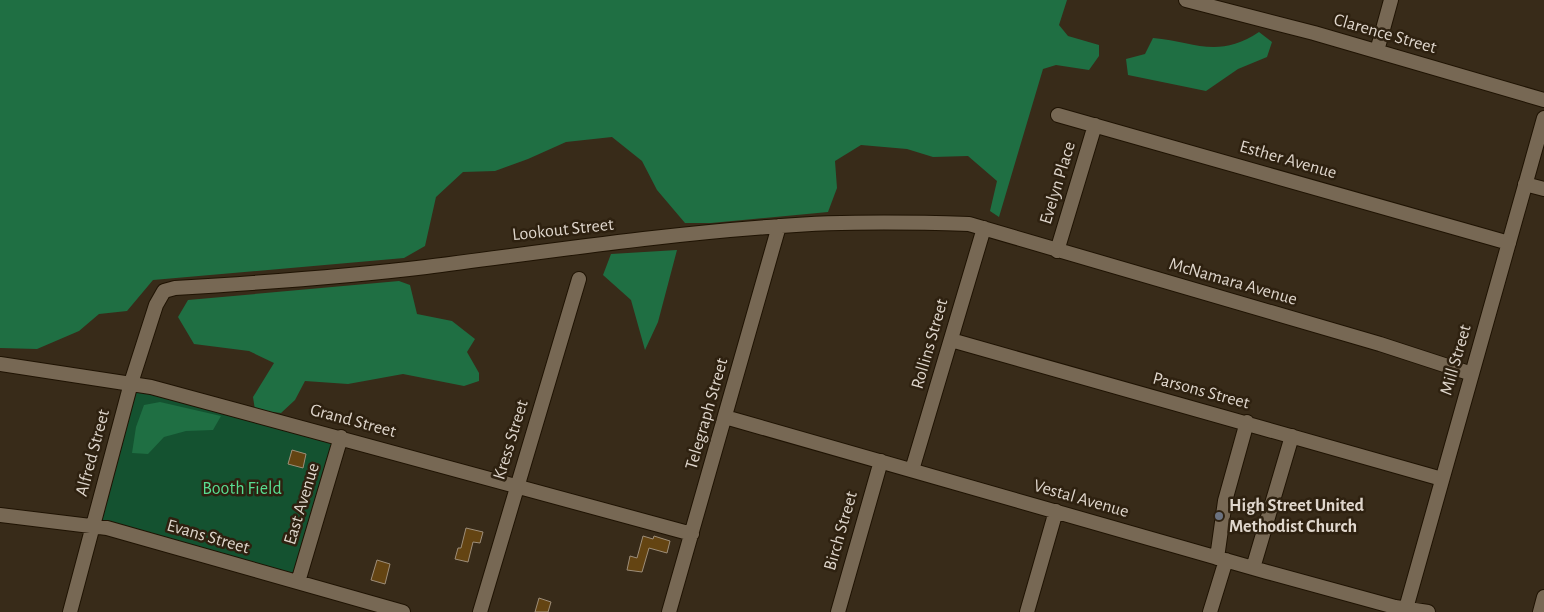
<svg xmlns="http://www.w3.org/2000/svg" width="1544" height="612" viewBox="0 0 1544 612" font-family="'Alegreya Sans',sans-serif">
	<rect width="100%" height="100%" fill="#382b19"/>
	<!-- green -->
	<path fill="#145230" d="M135,387L336,440L295,578L98,521Z"/>
	<!-- forest -->
	<path fill="#1f6f43" d="M0,0H1067L1059,25L1068,36L1099,45V56L1089,70L1056,65L1043,69L999,217L990,211L997,181L968,156L933,157L907,149L861,145L835,161L837,188L828,212L711,223H685L657,190L642,161L612,137L566,142L528,159L495,171L463,172L436,197L425,246L404,258L153,280L127,311L99,314L79,331L37,349L0,348Z
		M1259,32L1272,42L1267,57L1238,69L1206,91L1128,75L1126,59L1145,54L1153,38C1195,42 1218,59 1259,32Z
		M677,250L658,322L645,350L631,300L603,275L611,254Z
		M399,281L410,285L417,314L452,321L475,339L467,352L479,373V381L464,386L403,374L348,384L305,381L295,400L281,413L255,410L253,397L274,363L249,351L194,344L178,317L188,300Z
		M160,402L221,416L213,430L186,431L164,437L148,454L132,453L136,427L144,405Z"/>
	<!-- building -->
	<path fill="#644412" stroke="#9e8e79" d="M292,450L306,454L303,468L288,464Z
		M466,528L483,532L480,543L473,542L468,562L455,559L458,548H461Z
		M643,536L653,539L654,536L670,541L667,553L649,548L642,572L627,570L630,556L637,558Z
		M377,560L390,564L385,584L371,580Z
		M539,598L551,602L548,612H535Z"/>
	<g fill="none" stroke-linecap="round" stroke-linejoin="round">
		<!-- minor casing -->
		<g stroke="#1f1303" stroke-width="16">
			<path id="minor" d="M1186,0L1314,33L1544,100
				M1377,51L1391,0
				M1058,115L1509,243
				M1525,184L1544,189
				M1057,251L1095,125
				M951,340L1442,479
				M0,364L151,387L692,534
				M725,417L1267,572L1395,607L1428,612
				M912,470L984,228
				M0,515L107,528L403,612
				M1217,558L1225,501L1247,422
				M1253,568L1292,436
				M298,582L341,437
				M70,612L131,383L156,305L164,291L175,288C259,283 343,277 426,267C544,252 662,234 781,226C843,221 906,222 969,224L1380,344L1472,374
				M480,612L579,279
				M669,612L779,226
				M838,612L881,461
				M1027,612L1056,511
				M1210,612L1226,560
				M1405,612L1544,118
				M1540,612L1544,597"/>
		</g>
		<!-- minor -->
		<use href="#minor" stroke="#776854" stroke-width="14"/>
	</g>
	<!-- markers -->
	<circle fill="#6b7280" stroke="#2e2110" stroke-width="2" cx="1219" cy="516" r="5"/>
	<g text-anchor="middle" dominant-baseline="central" stroke-width="5" stroke-linejoin="round" paint-order="stroke">
		<!-- street labels -->
		<g font-size="18" fill="#dfd6cc" stroke="#2e2110">
			<text transform="translate(1385 34) rotate(16)">Clarence Street</text>
			<text transform="translate(1288 160) rotate(16)">Esther Avenue</text>
			<text transform="translate(1058 183) rotate(-73)">Evelyn Place</text>
			<text transform="translate(563 230) rotate(-6)">Lookout Street</text>
			<text transform="translate(1233 282) rotate(16)">McNamara Avenue</text>
			<text transform="translate(930 344) rotate(-74)">Rollins Street</text>
			<text transform="translate(1456 360) rotate(-74)">Mill Street</text>
			<text transform="translate(1201 391) rotate(15)">Parsons Street</text>
			<text transform="translate(707 414) rotate(-74)">Telegraph Street</text>
			<text transform="translate(353 421) rotate(15)">Grand Street</text>
			<text transform="translate(511 440) rotate(-73)">Kress Street</text>
			<text transform="translate(93 453) rotate(-75)">Alfred Street</text>
			<text transform="translate(1081 499) rotate(16)">Vestal Avenue</text>
			<text transform="translate(302 504) rotate(-73)">East Avenue</text>
			<text transform="translate(841 531) rotate(-74)">Birch Street</text>
			<text transform="translate(208 537) rotate(16)">Evans Street</text>
		</g>
		<!-- park labels -->
		<g font-size="18" fill="#59dd91" stroke="#2e2110">
			<text x="242" y="489">Booth Field</text>
		</g>
		<!-- poi labels -->
		<g font-size="18" font-weight="bold" fill="#dfd6cc" stroke="#2e2110" text-anchor="start">
			<text x="1229" y="506">High Street United<tspan x="1229" dy="21">Methodist Church</tspan></text>
		</g>
	</g>
</svg>
